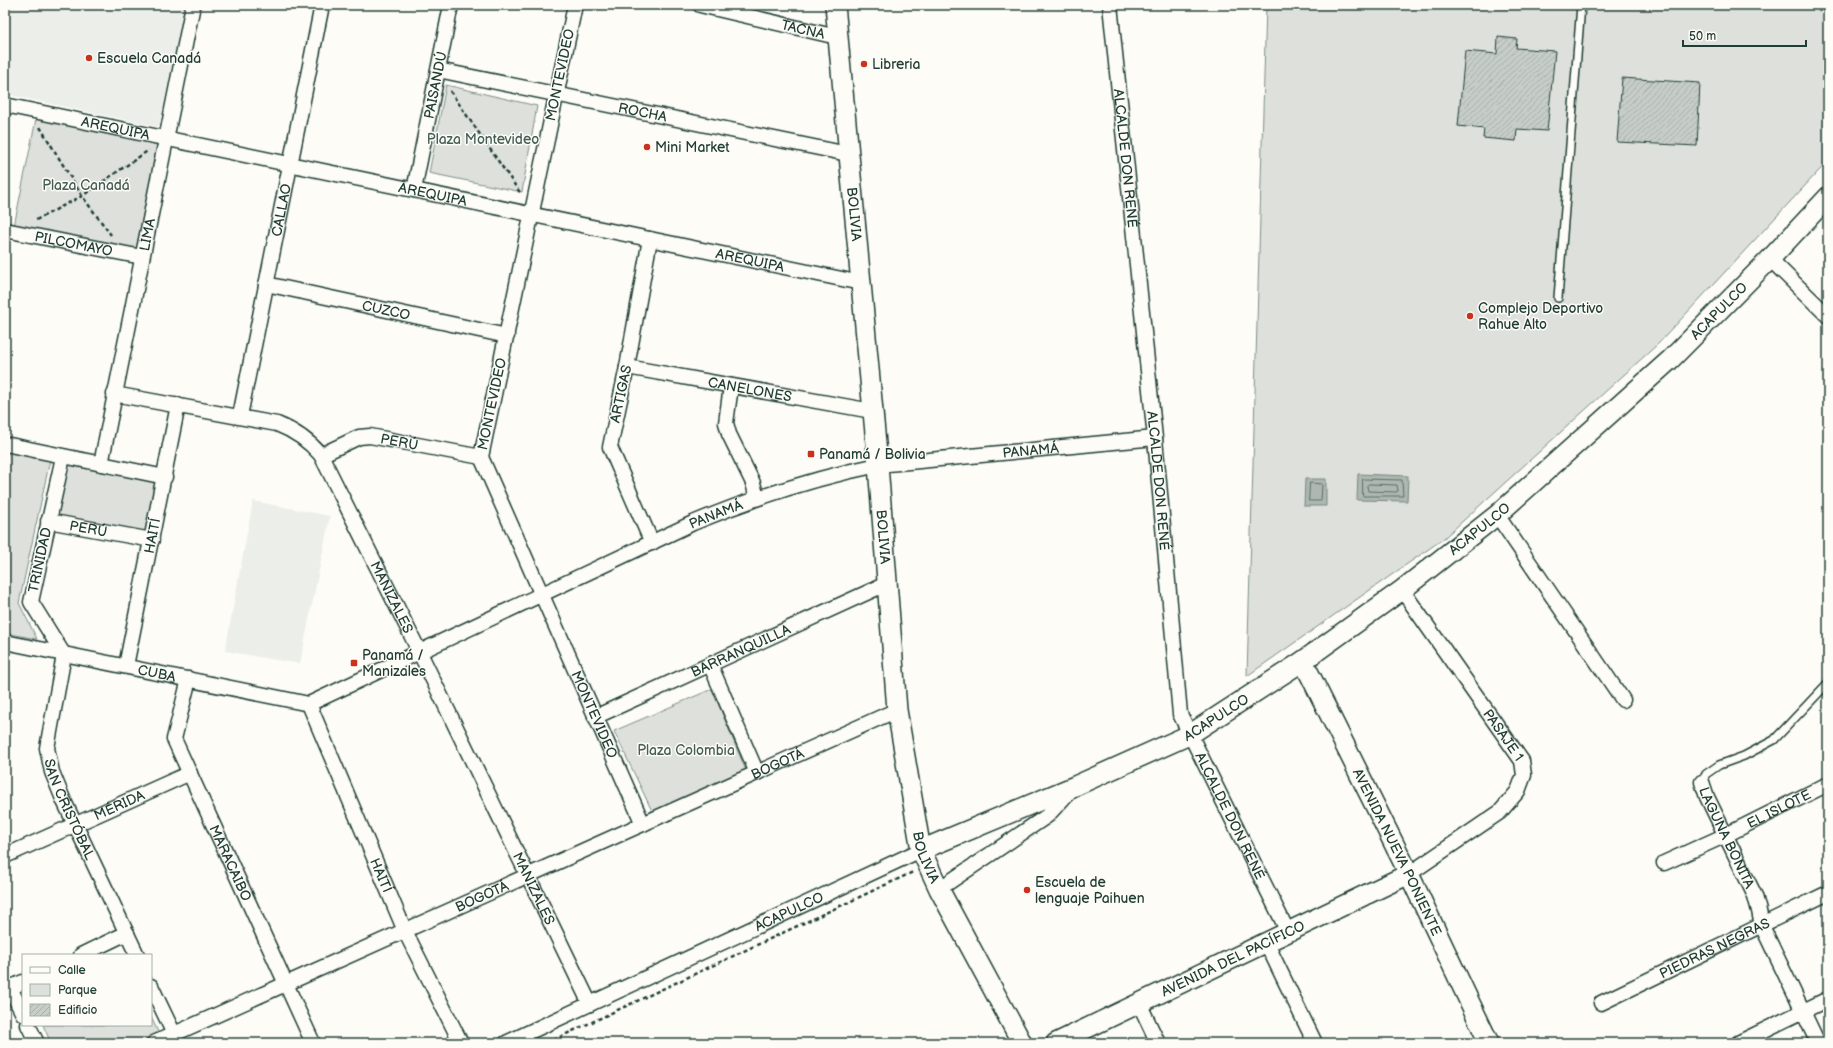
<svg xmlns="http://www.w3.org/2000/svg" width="1833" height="1048" viewBox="0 0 1833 1048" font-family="'Balsamiq Sans',sans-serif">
	<defs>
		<pattern id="building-hatch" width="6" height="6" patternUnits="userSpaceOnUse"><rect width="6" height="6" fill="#c6cdc7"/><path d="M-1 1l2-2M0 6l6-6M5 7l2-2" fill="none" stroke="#aab1ac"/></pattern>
	</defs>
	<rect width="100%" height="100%" fill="#fdfcf7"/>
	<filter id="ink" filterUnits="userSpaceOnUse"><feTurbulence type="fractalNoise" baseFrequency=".025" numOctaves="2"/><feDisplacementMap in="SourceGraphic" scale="8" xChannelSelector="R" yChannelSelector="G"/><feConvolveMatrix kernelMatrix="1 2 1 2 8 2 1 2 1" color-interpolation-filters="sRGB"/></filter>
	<g filter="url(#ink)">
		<!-- built -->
		<path fill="#eceee9" d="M9,5H185L159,127L5,94V22Z
			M253,501L330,516L300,664L225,651Z"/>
		<!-- green -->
		<path fill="#dde0db" stroke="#7e8e88" d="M1266,5H1828V161L1659,343L1443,539L1247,676Z
			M446,85L537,106L522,192L429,173Z
			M36,119L158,144L136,250L14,226Z
			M5,450L50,460L19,603L37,639L5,633Z
			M67,462L159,480L148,534L55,518Z
			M712,689L747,773L653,813L614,731Z
			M151,1017L159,1034L140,1043H51L43,1025H151Z"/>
		<!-- water -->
		<path fill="#aeb8b1" stroke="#75877f" d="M1358,474L1408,476L1407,501L1357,500Z
			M1305,479H1326V506H1304Z"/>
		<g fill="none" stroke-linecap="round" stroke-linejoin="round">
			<!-- shore -->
			<path stroke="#586e66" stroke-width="1" d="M1363,479L1402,480L1403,496H1363Z
				M1310,483L1322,484L1321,501H1309Z
				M1369,484L1397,485L1398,491L1396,492L1368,491L1367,486Z"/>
		</g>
		<!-- building -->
		<path fill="url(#building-hatch)" stroke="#1f3d34" d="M1498,37L1517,39L1516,48L1555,51L1547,131L1517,129L1516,141L1483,138L1484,129L1458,126L1465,51L1497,54Z
			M1622,78L1700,83L1697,146L1617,142Z"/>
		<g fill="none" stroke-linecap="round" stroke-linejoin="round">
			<!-- lane casing -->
			<g stroke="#1f3d34" stroke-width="10">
				<path id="lane" d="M1558,298L1581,5
					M1702,782L1706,774L1719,765L1744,756L1774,740L1828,683"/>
			</g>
			<!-- street casing -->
			<g stroke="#1f3d34" stroke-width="17">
				<g id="street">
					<path id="s1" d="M575,5L481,457L643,824"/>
					<path id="s2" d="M700,5L837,37"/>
					<path id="s3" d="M1110,5L1155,438L1180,714L1288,932"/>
					<path id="s4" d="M438,70L848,154"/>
					<path id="s5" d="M5,105L861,283"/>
					<path id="s6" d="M414,190L451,5"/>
					<path id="s7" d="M5,230L142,257"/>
					<path d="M650,239L627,367L610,447L652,543"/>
					<path d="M1770,259L1828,316"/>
					<path id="s8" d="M266,284L507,336"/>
					<path id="s9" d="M627,367L872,411"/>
					<path d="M731,386L726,423L729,434L753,483L757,498"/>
					<path id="s10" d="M114,394L277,424C295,431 309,441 321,455L420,653L590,1004"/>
					<path id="s11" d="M240,416L322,5"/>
					<path d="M5,444L165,477"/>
					<path id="s12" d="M321,455L359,437L370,436L481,457"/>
					<path d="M63,457L31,602L64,655"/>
					<path id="s13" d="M101,464L193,5"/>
					<path d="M1497,515L1623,700"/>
					<path id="s14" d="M48,521L152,540"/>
					<path id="s15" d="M1402,590L1522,761L1524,775L1518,791L1500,812L1409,874"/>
					<path id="s16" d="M5,642L309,704"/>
					<path id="s17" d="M64,655L47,748L52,772L63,799L137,955"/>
					<path d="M710,664L757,773"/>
					<path id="s18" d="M126,666L178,405"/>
					<path id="s19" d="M189,679L174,739L313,1043"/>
					<path id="s20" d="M309,704L693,523C753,498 814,478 878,465L1155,438"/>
					<path id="s21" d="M309,704L405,931L461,1043"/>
					<path id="s22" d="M595,717L886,584"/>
					<path id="s23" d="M1702,782L1707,797L1755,896L1759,911L1762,926L1818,1043"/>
					<path id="s24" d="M5,856L190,773"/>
					<path id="s25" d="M1664,863L1726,835L1828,784"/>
					<path d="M939,889L1047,816L1072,789"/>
					<path d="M1266,942L1315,1043"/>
					<path d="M81,955L127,933"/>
					<path d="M151,986L174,1034"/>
					<path d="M10,988L23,1014"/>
					<path d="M5,990L23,982"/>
					<path d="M1139,1003L1158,1043"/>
					<path id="s26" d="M1601,1003L1828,893"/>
					<path d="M28,1025L37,1043"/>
					<path id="s27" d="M154,1043L897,710"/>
					<path id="s28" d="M506,1043L921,850"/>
					<path d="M1738,1043L1828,999"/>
				</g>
			</g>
			<!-- secondary casing -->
			<g stroke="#1f3d34" stroke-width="22">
				<g id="secondary">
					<path id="s29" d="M835,5L878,465L897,710L921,850L939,889L1022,1043"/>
					<path id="s30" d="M1303,661L1409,874L1489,1043"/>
					<path id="s31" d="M921,850L1075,786L1189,735L1303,661L1402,590L1497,515L1671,359L1770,259L1828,197"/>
					<path id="s32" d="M1056,1043L1409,874"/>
				</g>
			</g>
			<!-- path -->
			<path stroke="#1f3d34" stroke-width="2.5" stroke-dasharray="4 3" stroke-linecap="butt" d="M450,91L521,194
				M40,127L82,196L111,235
				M36,220L82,196L149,150
				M547,1043L913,872"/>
			<!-- lane -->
			<use href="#lane" stroke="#fdfcf7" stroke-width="7"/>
			<!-- street -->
			<use href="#street" stroke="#fdfcf7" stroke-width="14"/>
			<!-- secondary -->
			<use href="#secondary" stroke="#fdfcf7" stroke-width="19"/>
		</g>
	</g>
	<!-- markers -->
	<g fill="#c8321e" stroke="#fdfcf7" stroke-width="1.5">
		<circle cx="89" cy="58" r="4"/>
		<circle cx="864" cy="64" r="4"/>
		<circle cx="647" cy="147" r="4"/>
		<circle cx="1470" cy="316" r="4"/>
		<rect x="807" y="450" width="8" height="8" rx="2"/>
		<rect x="350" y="659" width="8" height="8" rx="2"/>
		<circle cx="1027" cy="890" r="4"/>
	</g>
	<g text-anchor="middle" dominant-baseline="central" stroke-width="3" stroke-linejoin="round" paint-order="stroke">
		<!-- street labels -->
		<g font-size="14" fill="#1f3d34" stroke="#fdfcf7">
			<text stroke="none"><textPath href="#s2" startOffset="106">TACNA</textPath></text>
			<text transform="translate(560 75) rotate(-78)">MONTEVIDEO</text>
			<text stroke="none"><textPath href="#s6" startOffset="107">PAISANDÚ</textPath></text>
			<text stroke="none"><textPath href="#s4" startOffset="209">ROCHA</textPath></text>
			<text stroke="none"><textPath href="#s5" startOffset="113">AREQUIPA</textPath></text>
			<text stroke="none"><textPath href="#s3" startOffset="154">ALCALDE DON RENÉ</textPath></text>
			<text stroke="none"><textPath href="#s5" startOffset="437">AREQUIPA</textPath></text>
			<text stroke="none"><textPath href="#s11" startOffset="210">CALLAO</textPath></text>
			<text stroke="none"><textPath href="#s29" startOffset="210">BOLIVIA</textPath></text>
			<text stroke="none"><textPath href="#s13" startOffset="234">LIMA</textPath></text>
			<text stroke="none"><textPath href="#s7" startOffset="70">PILCOMAYO</textPath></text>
			<text stroke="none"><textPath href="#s5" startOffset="761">AREQUIPA</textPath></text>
			<text stroke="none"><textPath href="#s8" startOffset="123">CUZCO</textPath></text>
			<text stroke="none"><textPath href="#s31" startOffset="972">ACAPULCO</textPath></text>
			<text stroke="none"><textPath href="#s9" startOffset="125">CANELONES</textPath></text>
			<text transform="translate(621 394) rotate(-78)">ARTIGAS</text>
			<text transform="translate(492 404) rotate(-78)">MONTEVIDEO</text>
			<text stroke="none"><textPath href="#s12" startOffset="83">PERÚ</textPath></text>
			<text stroke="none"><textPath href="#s20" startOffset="772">PANAMÁ</textPath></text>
			<text stroke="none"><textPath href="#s3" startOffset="478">ALCALDE DON RENÉ</textPath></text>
			<text stroke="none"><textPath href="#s20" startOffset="449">PANAMÁ</textPath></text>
			<text stroke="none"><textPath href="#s31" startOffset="648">ACAPULCO</textPath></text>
			<text stroke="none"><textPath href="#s14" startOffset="41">PERÚ</textPath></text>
			<text stroke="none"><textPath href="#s18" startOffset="133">HAITÍ</textPath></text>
			<text stroke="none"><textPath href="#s29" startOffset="534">BOLIVIA</textPath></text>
			<text transform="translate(40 560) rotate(-78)">TRINIDAD</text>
			<text stroke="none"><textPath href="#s10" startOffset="379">MANIZALES</textPath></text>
			<text stroke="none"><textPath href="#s22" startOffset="160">BARRANQUILLA</textPath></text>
			<text stroke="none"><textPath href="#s16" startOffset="155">CUBA</textPath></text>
			<text stroke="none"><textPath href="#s1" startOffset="743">MONTEVIDEO</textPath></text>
			<text stroke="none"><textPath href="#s31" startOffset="324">ACAPULCO</textPath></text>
			<text stroke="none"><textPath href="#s15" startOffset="177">PASAJE 1</textPath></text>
			<text stroke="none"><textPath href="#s27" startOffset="683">BOGOTÁ</textPath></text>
			<text stroke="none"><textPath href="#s24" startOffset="125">MÉRIDA</textPath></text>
			<text stroke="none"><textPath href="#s17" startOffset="160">SAN CRISTÓBAL</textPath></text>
			<text stroke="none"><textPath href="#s25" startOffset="127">EL ISLOTE</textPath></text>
			<text stroke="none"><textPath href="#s3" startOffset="826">ALCALDE DON RENÉ</textPath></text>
			<text stroke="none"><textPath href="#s23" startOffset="61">LAGUNA BONITA</textPath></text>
			<text stroke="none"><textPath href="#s30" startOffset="213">AVENIDA NUEVA PONIENTE</textPath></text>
			<text stroke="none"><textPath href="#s29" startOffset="858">BOLIVIA</textPath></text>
			<text stroke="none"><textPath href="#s19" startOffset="198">MARACAIBO</textPath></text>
			<text stroke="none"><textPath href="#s21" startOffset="186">HAITÍ</textPath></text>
			<text stroke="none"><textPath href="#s10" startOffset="703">MANIZALES</textPath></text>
			<text stroke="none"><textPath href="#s27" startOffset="359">BOGOTÁ</textPath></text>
			<text stroke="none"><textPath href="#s28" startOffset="312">ACAPULCO</textPath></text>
			<text stroke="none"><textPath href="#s26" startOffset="126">PIEDRAS NEGRAS</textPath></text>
			<text stroke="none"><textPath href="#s32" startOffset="196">AVENIDA DEL PACÍFICO</textPath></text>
		</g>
		<!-- poi labels -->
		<g font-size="14" fill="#1f3d34" stroke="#fdfcf7" text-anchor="start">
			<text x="97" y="58">Escuela Canadá</text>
			<text x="872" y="64">Libreria</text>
			<text x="655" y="147">Mini Market</text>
			<text x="1478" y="308">Complejo Deportivo<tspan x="1478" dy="16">Rahue Alto</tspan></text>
			<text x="819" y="454">Panamá / Bolivia</text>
			<text x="362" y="655">Panamá /<tspan x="362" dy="16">Manizales</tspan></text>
			<text x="1035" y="882">Escuela de<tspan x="1035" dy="16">lenguaje Paihuen</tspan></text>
		</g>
		<!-- park labels -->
		<g font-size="14" fill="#455e55" stroke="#fdfcf7">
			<text x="483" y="139">Plaza Montevideo</text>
			<text x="86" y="185">Plaza Canadá</text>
			<text x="686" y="750">Plaza Colombia</text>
		</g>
	</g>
	<!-- margin -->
	<rect width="1833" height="1048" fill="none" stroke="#fdfcf7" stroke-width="20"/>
	<rect x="10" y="10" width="1813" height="1028" fill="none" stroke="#1f3d34" stroke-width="1.5" filter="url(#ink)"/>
	<!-- legend -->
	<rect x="22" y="954" width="130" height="72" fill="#fdfcf7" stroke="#a4b0a9"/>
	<rect x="30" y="967" width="20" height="6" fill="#fdfcf7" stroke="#a4b0a9"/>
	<text x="58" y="974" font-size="12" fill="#1f3d34">Calle</text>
	<rect x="30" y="984" width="20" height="12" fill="#dde0db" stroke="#a4b0a9"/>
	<text x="58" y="994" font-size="12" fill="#1f3d34">Parque</text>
	<rect x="30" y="1004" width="20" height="12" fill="url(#building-hatch)" stroke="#a4b0a9"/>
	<text x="58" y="1014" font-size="12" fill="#1f3d34">Edificio</text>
	<!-- scale -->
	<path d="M1683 40v6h123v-6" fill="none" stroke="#1f3d34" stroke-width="2"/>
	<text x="1689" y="40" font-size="12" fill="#1f3d34" stroke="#fdfcf7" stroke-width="3" paint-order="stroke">50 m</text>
</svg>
